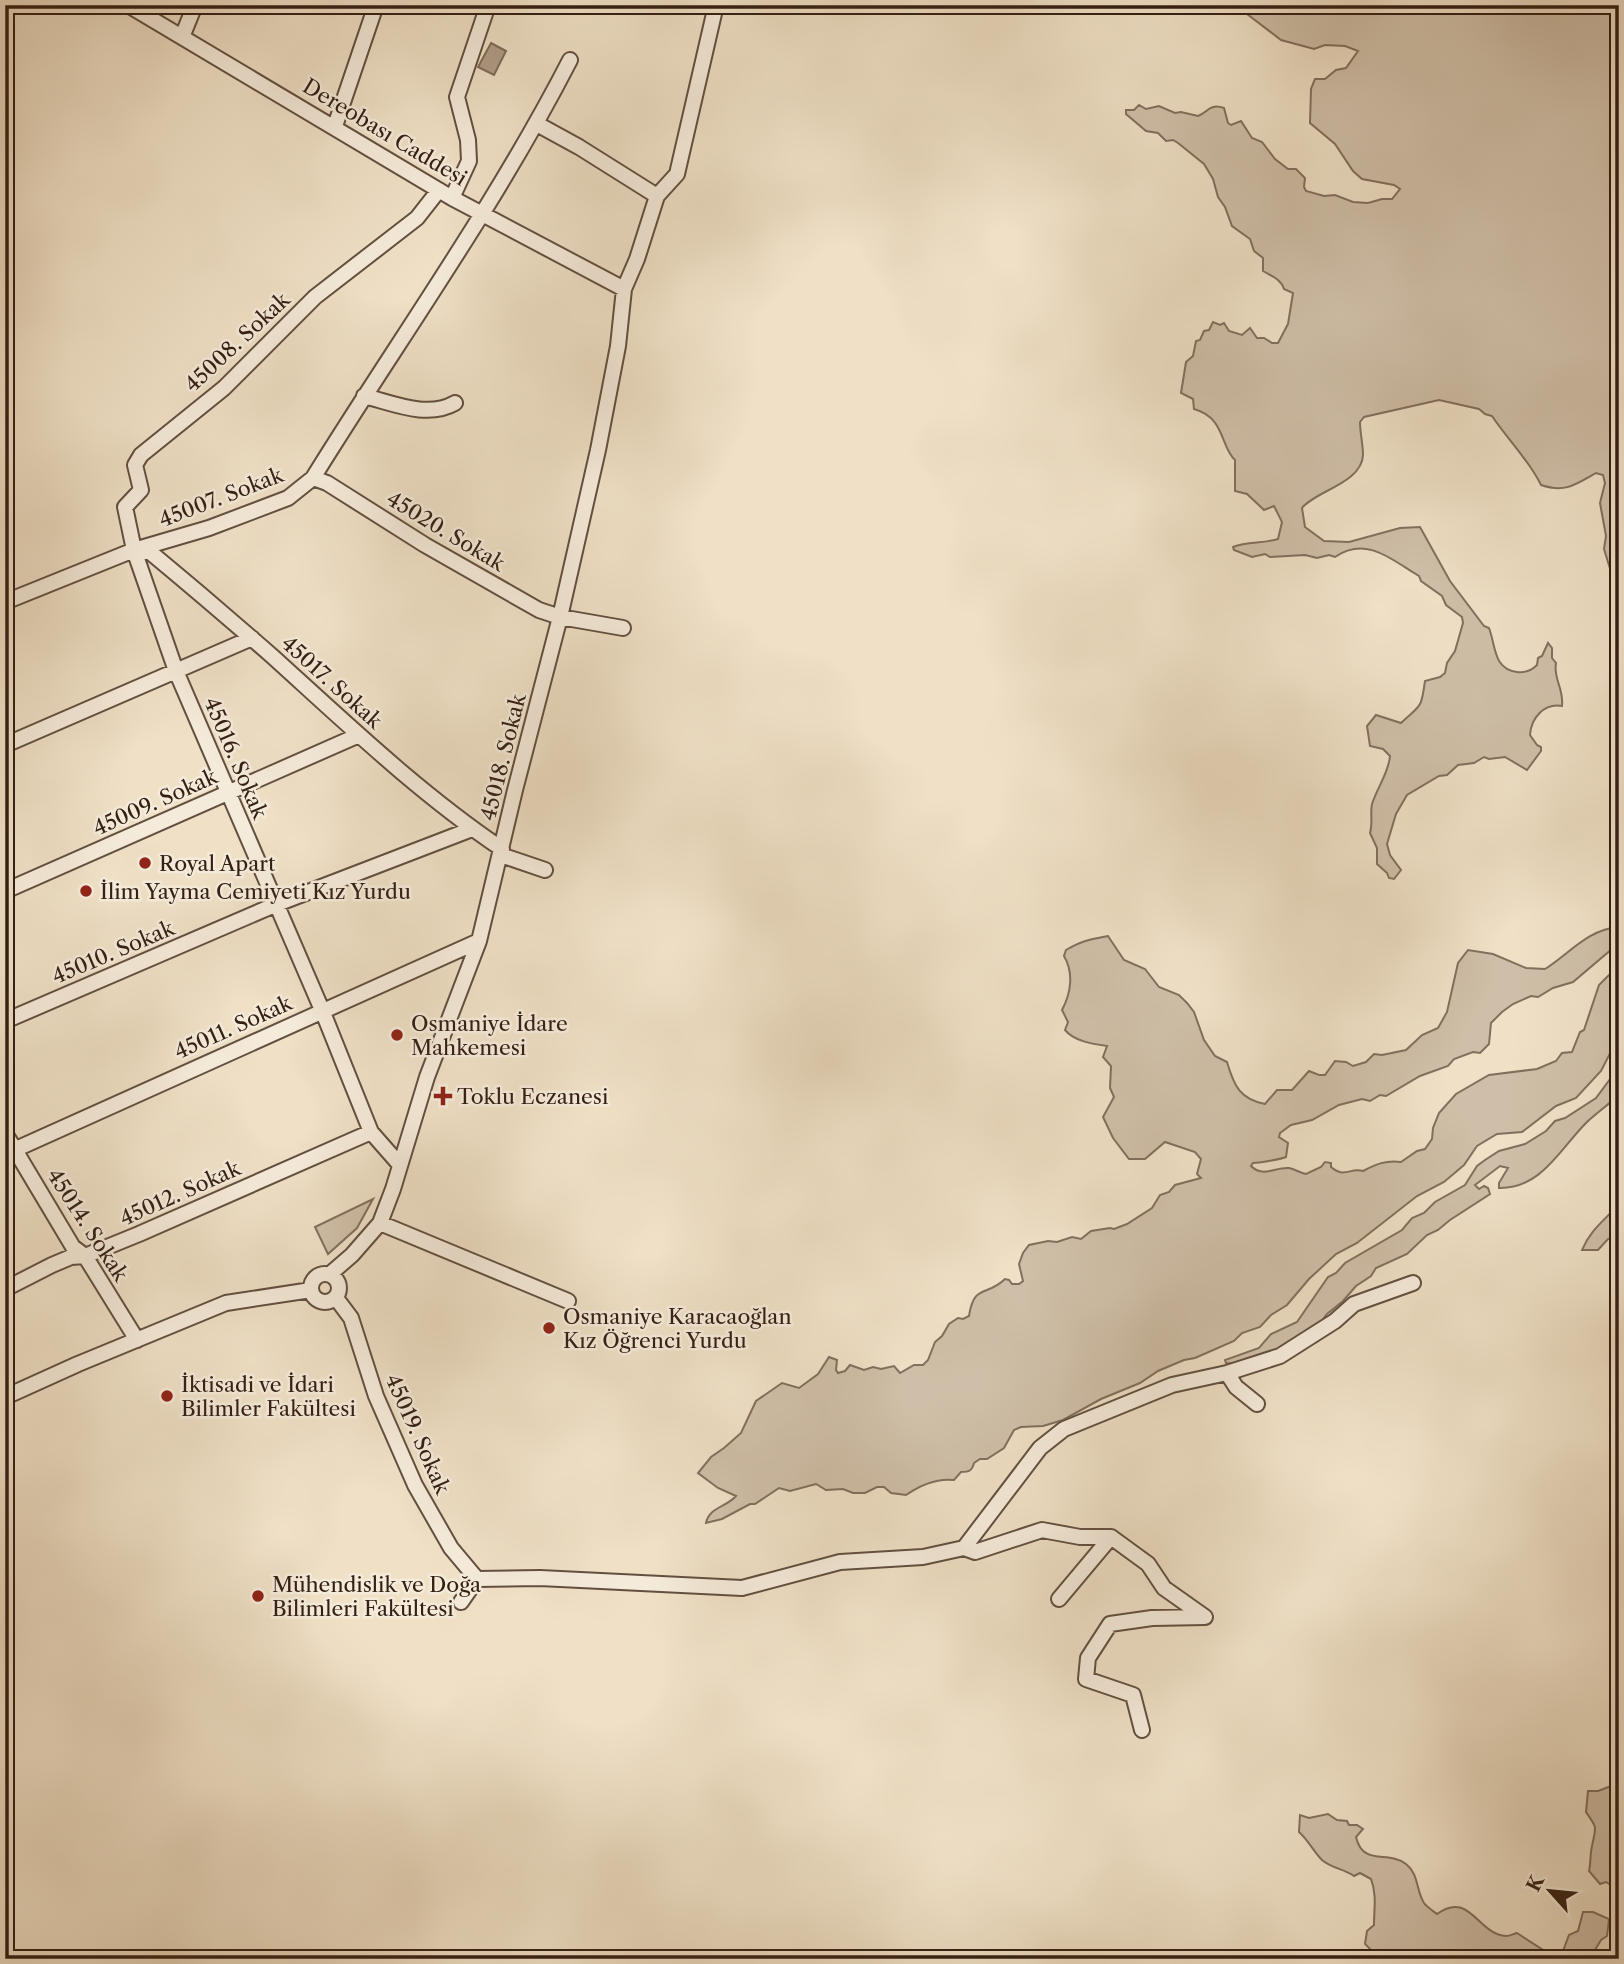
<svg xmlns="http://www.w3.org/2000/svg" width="1624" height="1964" viewBox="0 0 1624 1964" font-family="'Libre Caslon Text',serif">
	<rect width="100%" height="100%" fill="#efe0c6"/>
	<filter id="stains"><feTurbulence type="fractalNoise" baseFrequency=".00286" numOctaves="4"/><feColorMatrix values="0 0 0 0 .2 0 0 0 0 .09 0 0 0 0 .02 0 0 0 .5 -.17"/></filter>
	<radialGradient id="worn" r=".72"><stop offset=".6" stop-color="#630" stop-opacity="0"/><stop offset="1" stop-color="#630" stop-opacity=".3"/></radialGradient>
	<!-- green -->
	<path fill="#cfbfa8" stroke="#826f5e" stroke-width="2" d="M1241,5H1619V598L1604,549L1606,536L1600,503L1605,483L1603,475L1596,473C1575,485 1565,493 1541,485C1529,460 1508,440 1492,416L1485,414L1479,409L1439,400L1364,417L1360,422C1360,433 1363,444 1363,455C1362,483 1315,491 1302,508L1305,527L1324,541L1349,542L1400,528L1420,527L1450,581L1484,626L1489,628C1496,646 1493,669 1517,672C1525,673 1531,671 1537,665L1538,658L1542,656L1548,643L1552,648V658L1556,663C1553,679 1564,688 1562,706C1544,703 1531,718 1530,735L1537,745L1541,747V751L1527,770L1505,757L1489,759L1484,757L1474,763L1458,765L1447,775L1439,776L1407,795L1396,814L1387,844L1390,855L1401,870L1394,879L1389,878L1387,873L1377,864V848L1370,833C1373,823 1370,812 1372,804C1377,788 1389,772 1390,756L1383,749L1370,746L1367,726L1376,715L1401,723C1421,704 1421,710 1425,681L1440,677L1445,673L1447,663L1455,651L1463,623L1462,617L1446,605L1442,596L1421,581L1419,576C1393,561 1367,535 1335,557L1329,555L1317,558L1305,555L1270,557L1265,554L1252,557L1234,550L1233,547C1248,541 1262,544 1278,539L1282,522L1274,506L1264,510L1247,494L1235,491V460C1220,447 1226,418 1194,409L1193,399L1181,393L1186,362L1193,356L1196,341L1200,340L1204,331L1209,330L1213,322L1220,325L1224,323L1229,331L1242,335L1250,328L1257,338H1264L1272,343H1278L1288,324L1293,293L1284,289C1281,279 1271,276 1263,271V258L1254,251L1250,239L1232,226L1225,207L1218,197L1213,179L1204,164L1178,143L1173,140L1166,141L1158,133L1146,131L1126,114V110H1134L1139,105L1146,109L1159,106L1175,113L1181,112L1198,116C1208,112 1210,103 1224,108L1228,123L1231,125L1241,121L1252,138L1262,142L1275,159L1288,169H1296L1305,178L1304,187L1306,191L1324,196L1335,195L1353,202L1368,203L1382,199H1392L1400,189L1394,185L1362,179L1353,171L1335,144L1310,123L1311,89L1315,79H1325L1336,70L1346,68L1358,51L1345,46L1325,45L1314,49L1281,40L1243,11Z
		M1619,927V943L1573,982L1553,988L1538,997L1531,996L1513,1004L1502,1012L1491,1023L1489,1044L1480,1053L1473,1052L1454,1059L1448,1066L1420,1076L1386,1096L1380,1095L1370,1101L1362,1099L1339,1105L1312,1120L1291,1125L1280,1133L1279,1137L1288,1143L1286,1157C1282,1159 1259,1163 1253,1163L1251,1166C1263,1178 1274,1167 1289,1168C1295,1169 1300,1173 1306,1174L1321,1167L1325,1162L1331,1163V1167C1345,1179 1350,1167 1363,1171C1376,1164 1386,1160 1401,1162L1417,1151L1425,1149L1432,1139L1433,1128L1439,1113L1456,1094L1489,1075L1537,1069L1556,1061L1562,1053L1572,1052L1580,1032L1584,1030L1599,985L1619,965V1036L1601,1071L1576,1098L1556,1106L1522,1132L1497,1134L1477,1146L1464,1165L1444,1182L1417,1196L1357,1243L1336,1254L1309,1279L1287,1305L1271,1315L1260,1327L1242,1333L1234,1341L1195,1358L1184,1360L1158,1371L1140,1383L1101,1399L1063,1420L1043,1426L1021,1427L1014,1430L1004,1448L987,1459H980L974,1463C972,1471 969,1472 961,1472L954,1480C937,1478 919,1486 906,1495L891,1493L884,1487H877L865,1493H853L843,1489L826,1490L816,1484L790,1491L779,1488L755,1504H750L722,1519L706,1523C709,1507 727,1507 736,1496L718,1488L698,1473L711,1457L724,1448L741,1433L756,1401L782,1383L799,1388L818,1374L829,1357L837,1360L836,1370L838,1373L845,1371L850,1365L864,1370L873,1367L881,1369L894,1366L900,1373L914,1365H923L928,1360L935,1342L942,1336L949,1324L958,1318L963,1319L969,1316C974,1283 987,1297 1005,1279L1009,1280L1012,1284H1019L1023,1281L1019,1264L1023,1253L1029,1245L1048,1241L1057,1242L1072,1237L1081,1239L1091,1231L1110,1228L1114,1229L1127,1224L1152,1208L1160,1195L1169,1192L1175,1185L1201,1178L1197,1174L1201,1159L1195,1152L1165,1142L1145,1159H1129L1113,1138L1103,1117L1114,1097L1110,1088L1111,1066L1103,1057L1107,1046C1092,1044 1074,1041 1065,1030L1068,1022L1062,1010C1071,993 1074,973 1064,956L1066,950C1083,940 1090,940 1108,936L1124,960L1145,969L1159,987L1179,995L1187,1003L1194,1012L1204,1040L1215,1056L1227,1062C1234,1086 1240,1099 1265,1104L1277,1090H1292L1309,1071L1319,1075H1325L1335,1061L1346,1062L1353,1066L1366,1062L1374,1054L1382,1055L1406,1050L1422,1035L1438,1028L1447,1012L1458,963L1468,950L1493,954L1526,968L1545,969C1569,954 1588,929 1619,927Z
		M1619,1067V1094C1609,1105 1596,1113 1586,1123C1560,1149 1541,1189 1499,1188V1183L1508,1168L1500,1166L1475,1185L1479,1189L1484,1186L1488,1188L1490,1194L1450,1220L1438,1230L1427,1235L1407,1254L1376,1268L1371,1276L1356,1286L1343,1301L1327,1314L1314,1331L1285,1347L1241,1364L1226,1363L1225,1360L1259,1348L1271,1334L1297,1322L1328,1277L1336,1273L1345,1263L1402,1230L1412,1218L1424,1213L1435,1202L1465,1185L1477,1166L1485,1160L1499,1151L1525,1144L1546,1131L1555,1121L1565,1118L1596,1098Z
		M373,1199L357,1228L328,1254L315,1227Z
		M1619,1204V1235L1608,1239L1598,1250H1582C1590,1230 1605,1220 1619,1204Z
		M1619,1776V1890L1606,1882L1600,1884L1589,1871C1591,1862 1590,1854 1592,1846C1596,1826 1598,1829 1586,1812L1588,1791H1598L1614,1785Z
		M1328,1814L1337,1820L1347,1821L1349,1825H1357L1363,1829L1356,1837C1363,1867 1388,1850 1406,1864C1419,1874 1416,1891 1424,1903C1427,1907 1433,1911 1437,1914C1470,1890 1477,1934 1506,1936C1510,1936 1513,1934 1517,1933L1543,1950L1547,1959H1380L1365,1944L1367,1931L1374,1925C1374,1908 1377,1895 1371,1879L1360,1873L1354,1876C1344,1869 1331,1868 1322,1860C1313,1851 1309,1841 1299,1832L1300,1815L1309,1818Z
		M1583,1912H1593L1609,1919L1607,1936L1601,1940L1595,1950L1598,1955C1606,1954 1611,1959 1619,1957V1959H1564L1563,1951L1569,1935L1578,1931Z"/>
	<!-- water -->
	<path fill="#af9e89" stroke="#7e6b5a" stroke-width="2" d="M491,43L506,51L494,75L478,67Z"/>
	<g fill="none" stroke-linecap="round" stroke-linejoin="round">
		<!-- minor casing -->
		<g stroke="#634f40" stroke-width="18">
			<path id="minor" d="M128,5L452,198L624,289
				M182,37L195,5
				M537,124L579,147L657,196
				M335,126L376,5
				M452,198L469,161L468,140L457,97L488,5
				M364,396C393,403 427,419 455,403
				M313,478L327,483L425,545L539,610L560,617L623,628
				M139,551L150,552C191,586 232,621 272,656C346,723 419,793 502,849
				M5,602L134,550L209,528L288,498L313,478C399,339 495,206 570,60
				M5,745L252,638
				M501,855L545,870
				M5,891L359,735
				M5,1021L277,904L472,829
				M5,1133L73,1247L85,1256L137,1340
				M5,1154L479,941
				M400,1165L371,1132L322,1010L176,671L134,550L125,507L141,490L135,465L141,455L224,388L315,297L417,218L439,190
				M380,1223L568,1301
				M311 1288a14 14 0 1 1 28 0a14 14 0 1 1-28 0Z
				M330,1274L352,1255L380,1223L393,1189L427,1077L479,941L515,790L560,617L598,450L618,346L624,289L637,259L657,196L677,174L716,5
				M5,1289L52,1265L71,1257L85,1256L139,1234L371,1132
				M336,1298L351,1318L376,1396L415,1485L451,1548L477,1579
				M1227,1373L1236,1387L1257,1404
				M5,1397L78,1364L226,1303L311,1290
				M964,1548L1040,1448L1064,1429L1172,1385L1227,1373L1280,1356L1335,1321L1354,1304L1413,1283
				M477,1579L540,1578L742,1588L840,1562L923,1557L964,1548L975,1552L1042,1530L1080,1537H1111L1148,1564L1164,1588L1205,1617L1152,1618L1110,1624L1088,1658L1086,1679L1133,1695L1142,1730
				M1059,1599L1111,1537
				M461,1602L477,1579"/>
		</g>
		<!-- minor -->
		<use href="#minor" stroke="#f5ebda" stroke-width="14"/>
	</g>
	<!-- markers -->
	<g fill="#8f2418" stroke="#f5ebda" stroke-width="2.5">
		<circle cx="145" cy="863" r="7"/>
		<circle cx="86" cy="891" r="7"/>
		<circle cx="397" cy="1035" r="7"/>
		<path d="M439.5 1085.5h7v7h7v7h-7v7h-7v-7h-7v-7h7z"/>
		<circle cx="549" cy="1328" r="7"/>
		<circle cx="167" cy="1396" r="7"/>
		<circle cx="258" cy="1596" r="7"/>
	</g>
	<g text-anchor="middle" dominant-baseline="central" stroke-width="5" stroke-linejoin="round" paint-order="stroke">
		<!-- street labels -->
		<g font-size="21" fill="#341f14" stroke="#f5ebda">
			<text transform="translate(385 132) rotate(31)">Dereobası Caddesi</text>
			<text transform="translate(237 342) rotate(-43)">45008. Sokak</text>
			<text transform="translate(221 497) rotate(-21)">45007. Sokak</text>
			<text transform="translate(446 531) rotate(31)">45020. Sokak</text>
			<text transform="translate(332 682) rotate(42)">45017. Sokak</text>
			<text transform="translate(503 757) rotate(-76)">45018. Sokak</text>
			<text transform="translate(236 758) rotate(67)">45016. Sokak</text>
			<text transform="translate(155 802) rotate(-24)">45009. Sokak</text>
			<text transform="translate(113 952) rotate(-23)">45010. Sokak</text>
			<text transform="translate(233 1027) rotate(-24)">45011. Sokak</text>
			<text transform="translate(180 1193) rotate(-24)">45012. Sokak</text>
			<text transform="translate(88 1225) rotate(57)">45014. Sokak</text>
			<text transform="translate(418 1434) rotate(66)">45019. Sokak</text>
		</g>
		<!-- poi labels -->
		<g font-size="21" fill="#341f14" stroke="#f5ebda" text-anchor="start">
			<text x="159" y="863">Royal Apart</text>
			<text x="100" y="891">İlim Yayma Cemiyeti Kız Yurdu</text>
			<text x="411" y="1023">Osmaniye İdare<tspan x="411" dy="24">Mahkemesi</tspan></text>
			<text x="457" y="1096">Toklu Eczanesi</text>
			<text x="563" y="1316">Osmaniye Karacaoğlan<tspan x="563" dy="24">Kız Öğrenci Yurdu</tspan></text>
			<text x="181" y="1384">İktisadi ve İdari<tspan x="181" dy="24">Bilimler Fakültesi</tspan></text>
			<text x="272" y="1584">Mühendislik ve Doğa<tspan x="272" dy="24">Bilimleri Fakültesi</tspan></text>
		</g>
	</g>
	<!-- margin -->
	<rect width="1624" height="1964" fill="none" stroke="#efe0c6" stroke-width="28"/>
	<rect x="7" y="7" width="1610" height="1950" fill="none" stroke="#341f14" stroke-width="3.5"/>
	<rect x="14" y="14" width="1596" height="1936" fill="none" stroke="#341f14" stroke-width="2"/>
	<!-- north arrow -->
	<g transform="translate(1550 1891) rotate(297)" stroke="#f5ebda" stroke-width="5" paint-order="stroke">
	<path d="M0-5L12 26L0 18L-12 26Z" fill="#341f14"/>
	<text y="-10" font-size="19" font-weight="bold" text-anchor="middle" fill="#341f14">K</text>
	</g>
	<rect width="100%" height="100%" filter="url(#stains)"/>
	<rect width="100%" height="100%" fill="url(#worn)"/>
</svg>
